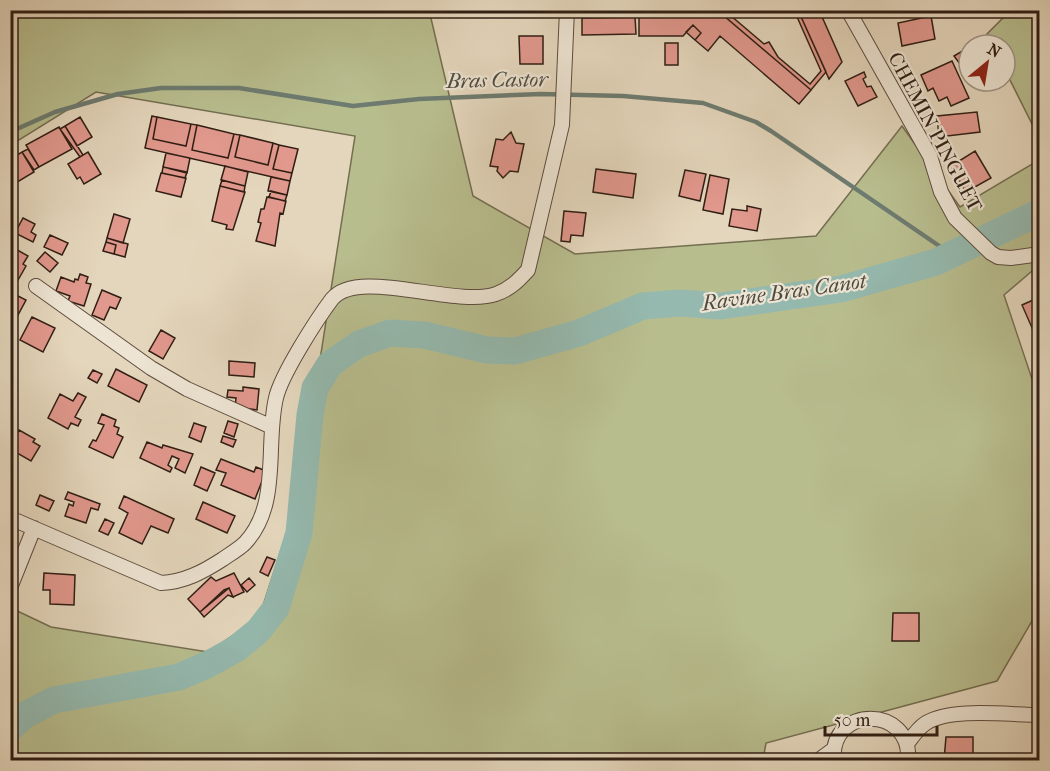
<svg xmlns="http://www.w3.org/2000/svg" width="1050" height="771" viewBox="0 0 1050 771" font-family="'IM FELL French Canon',serif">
	<rect width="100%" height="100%" fill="#e4d6bc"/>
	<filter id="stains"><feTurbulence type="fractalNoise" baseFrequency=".00333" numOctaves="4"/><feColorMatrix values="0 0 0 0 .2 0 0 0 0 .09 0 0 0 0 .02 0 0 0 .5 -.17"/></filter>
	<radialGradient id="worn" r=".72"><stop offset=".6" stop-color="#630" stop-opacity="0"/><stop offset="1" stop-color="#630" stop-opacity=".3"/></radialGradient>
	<!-- green -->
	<path fill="#b8bd8e" stroke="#746e51" stroke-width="1.5" d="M429,10L473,196L575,254L816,236L902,126L960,207L1039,160V265L1004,295L1039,400V609L997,681L766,743L763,760H11V608L51,627L208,652L259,618L299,494L355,136L96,92L11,145V11Z
		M1011,10L1039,11V138L1005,70V45H992L987,34Z"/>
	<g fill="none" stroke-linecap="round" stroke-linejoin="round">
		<!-- stream -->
		<path stroke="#6d7b70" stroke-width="4.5" d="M10,132L55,112L118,94L161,88H239L353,106L419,99L541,94L623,96L703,103L756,122L771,131L951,254"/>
		<!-- river -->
		<path stroke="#95b9ae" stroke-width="27" d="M10,728L25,715L54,700L179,677L209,664L236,649L258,631L276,608L299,533L310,415L315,388L330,364L359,344L390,333L424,335L487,350L515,351L579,333L643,306L680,303L720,306L841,289L936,262L1040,212"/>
	</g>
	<!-- building -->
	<path fill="#e1988d" stroke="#301e14" stroke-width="1.5" d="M639,10H674V14L682,10H717L811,90L799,104L720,36L708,51L695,40L701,33L693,25L683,36H639Z
		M717,10H724L764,44L769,42L778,57L810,84L821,71L794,10H798L826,72L811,90Z
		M798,10H819L842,62L829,79Z
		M931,16L935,39L902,46L898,23Z
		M635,17L636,34L582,35V18Z
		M693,25L701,33L695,40L686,32Z
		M519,36H543V64H520Z
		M665,43H678V65H665Z
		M969,47V76L954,56Z
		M952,61L969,98L951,106L947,97L939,101L933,88L928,91L921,75Z
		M864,72L866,77L863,79L867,87L871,86L877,97L858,106L845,81Z
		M977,112L980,132L939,137L937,116Z
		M152,116L157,117L153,139L186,146L191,124L197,125L192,150L228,158L234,134L240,135L235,157L268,165L273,143L279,145L273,169L292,173L290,181L145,148Z
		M80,117L92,137L77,146L65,126Z
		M157,117L191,124L186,146L153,139Z
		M197,125L234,134L228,158L192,150Z
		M65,126L83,155L80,157L60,129Z
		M59,127L72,149L39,167L26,145Z
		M511,132L516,143L524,144L518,172L510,171L503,178L497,171L498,167L490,166L496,139L503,140Z
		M240,135L273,143L268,165L235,157Z
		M279,145L298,149L292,173L273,169Z
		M28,149L39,167L34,170L22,152Z
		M975,151L991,178L966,192L951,166Z
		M22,152L34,172L14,184L10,177V159Z
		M88,152L101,174L84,184L80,177L77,179L68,164Z
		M166,153L190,158L187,173L163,167Z
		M225,166L248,172L245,186L221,180Z
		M163,167L187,172L185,178L162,173Z
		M596,169L636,174L633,198L593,192Z
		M685,170L706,174L700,201L679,196Z
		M161,173L186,178L181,197L156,191Z
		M710,175L729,179L723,214L703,210Z
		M271,177L290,181L287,195L268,191Z
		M222,180L245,186L244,192L220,186Z
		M220,186L245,192L233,230L226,229L227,225L212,221Z
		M271,191L287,195L285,201L269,197Z
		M267,197L286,201L283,214L280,213L275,246L256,241L261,223L258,222L261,209H264Z
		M747,206L761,209L757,231L729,226L732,209L747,211Z
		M564,211L586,213L583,236L571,235L570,242L561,241Z
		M114,214L130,219L123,243L107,238Z
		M23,218L35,224L31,232L36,235L33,242L15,233Z
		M50,235L68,243L62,255L44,247Z
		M107,238L128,244L125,257L114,254L116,245L106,242Z
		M106,242L116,245L114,254L103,251Z
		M12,247L28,256L23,264L26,266L18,280L10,275Z
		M45,252L58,263L50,272L37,261Z
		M80,274L88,277L86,283L91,284L84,306L68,301L70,296L56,291L61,277L74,282L75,279L78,280Z
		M102,290L121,298L116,309L110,307L104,320L92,315Z
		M10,292L26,300L11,328H10Z
		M1040,297V346L1022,305Z
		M32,317L55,328L43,352L20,340Z
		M161,330L175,338L163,359L149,351Z
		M229,361L255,363L254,377L229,375Z
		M116,369L147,385L139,402L108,386Z
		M93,370L102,374L97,383L88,378Z
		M243,387L259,389L257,410L235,407L236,398L227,397L228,390L243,391Z
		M78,393L86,397L75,417L81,420L78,426L71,423L68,429L48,418L60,394L73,401Z
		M102,414L116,420L114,426L119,428L117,434L123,437L113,458L89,447L93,440L96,441L104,425L98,423Z
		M228,421L238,424L234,437L224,433Z
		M194,423L206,427L201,442L189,437Z
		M19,430L35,439L33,442L40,446L31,461L10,449Z
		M223,436L236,440L233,447L221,442Z
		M147,442L162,448L163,445L193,454L185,473L175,468L179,459L172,456L168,465L172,468L170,472L140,458Z
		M221,459L254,472L256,467L266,471L255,499L221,485L226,473L216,470Z
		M201,467L215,473L207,491L194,485Z
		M68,492L100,504L98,510L91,508L86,523L65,516L69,504L73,506L74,502L65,499Z
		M40,495L54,501L49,511L36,505Z
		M124,496L174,519L168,533L151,526L142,544L119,533L128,513L119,508Z
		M203,502L235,516L227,533L196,519Z
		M105,519L114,523L108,535L99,531Z
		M267,557L275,560L268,576L260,572Z
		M44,573L75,575L74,605L50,604V590H43Z
		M234,573L244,592L233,597L229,588L224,590L200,612L188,599L211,577L216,581Z
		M249,578L255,585L247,592L241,585Z
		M229,588L233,597L228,595L204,617L200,612Z
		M893,613H919V641H892Z
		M946,737H973V760H944Z"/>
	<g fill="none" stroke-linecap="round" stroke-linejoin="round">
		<!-- street casing -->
		<g stroke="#5d4c3e" stroke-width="16">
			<path id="street" d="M848,10L930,156L941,192L955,218L991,253L998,257L1011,258L1040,254
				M36,286L151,368L187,389L272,427
				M10,518L161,583C184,582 203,572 223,559C230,554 239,549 245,543C281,505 265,444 276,398C281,375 317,319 332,299C358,267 455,308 496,294C510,289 518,281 528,270L562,125L567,10
				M10,588L34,528
				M907,744C912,737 918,728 926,723C952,707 1009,715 1040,715
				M819,760L834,749
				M834,760C829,705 912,705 908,760"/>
		</g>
		<!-- street -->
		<use href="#street" stroke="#ede4d3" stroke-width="14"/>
	</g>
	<g text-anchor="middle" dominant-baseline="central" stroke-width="4.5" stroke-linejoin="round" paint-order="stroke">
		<!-- street labels -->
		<g font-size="20" fill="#301e14" stroke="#ede4d3">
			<text transform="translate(935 132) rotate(62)">CHEMIN PINGUET</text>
		</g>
		<!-- water labels -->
		<g font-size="21" font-style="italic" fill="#4e4c42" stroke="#ede4d3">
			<text transform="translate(497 80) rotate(-1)">Bras Castor</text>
			<text transform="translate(784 292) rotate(-8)">Ravine Bras Canot</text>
		</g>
	</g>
	<!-- margin -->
	<rect width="1050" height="771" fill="none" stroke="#e4d6bc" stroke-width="36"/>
	<rect x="12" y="12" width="1026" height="747" fill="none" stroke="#301e14" stroke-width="3"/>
	<rect x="18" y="18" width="1014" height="735" fill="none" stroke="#301e14" stroke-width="1.5"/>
	<!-- north arrow -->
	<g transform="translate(987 63) rotate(30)"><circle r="28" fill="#ede4d3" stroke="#a19587" stroke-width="1.5"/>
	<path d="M0-4.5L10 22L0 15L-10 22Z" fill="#8f2418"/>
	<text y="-9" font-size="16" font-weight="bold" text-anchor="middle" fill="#301e14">N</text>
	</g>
	<!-- scale -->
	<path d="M825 726v9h112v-9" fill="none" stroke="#301e14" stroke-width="3"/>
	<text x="834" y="726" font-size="18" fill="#301e14" stroke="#ede4d3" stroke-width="4.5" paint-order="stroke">50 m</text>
	<rect width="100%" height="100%" filter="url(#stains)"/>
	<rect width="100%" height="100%" fill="url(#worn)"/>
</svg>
